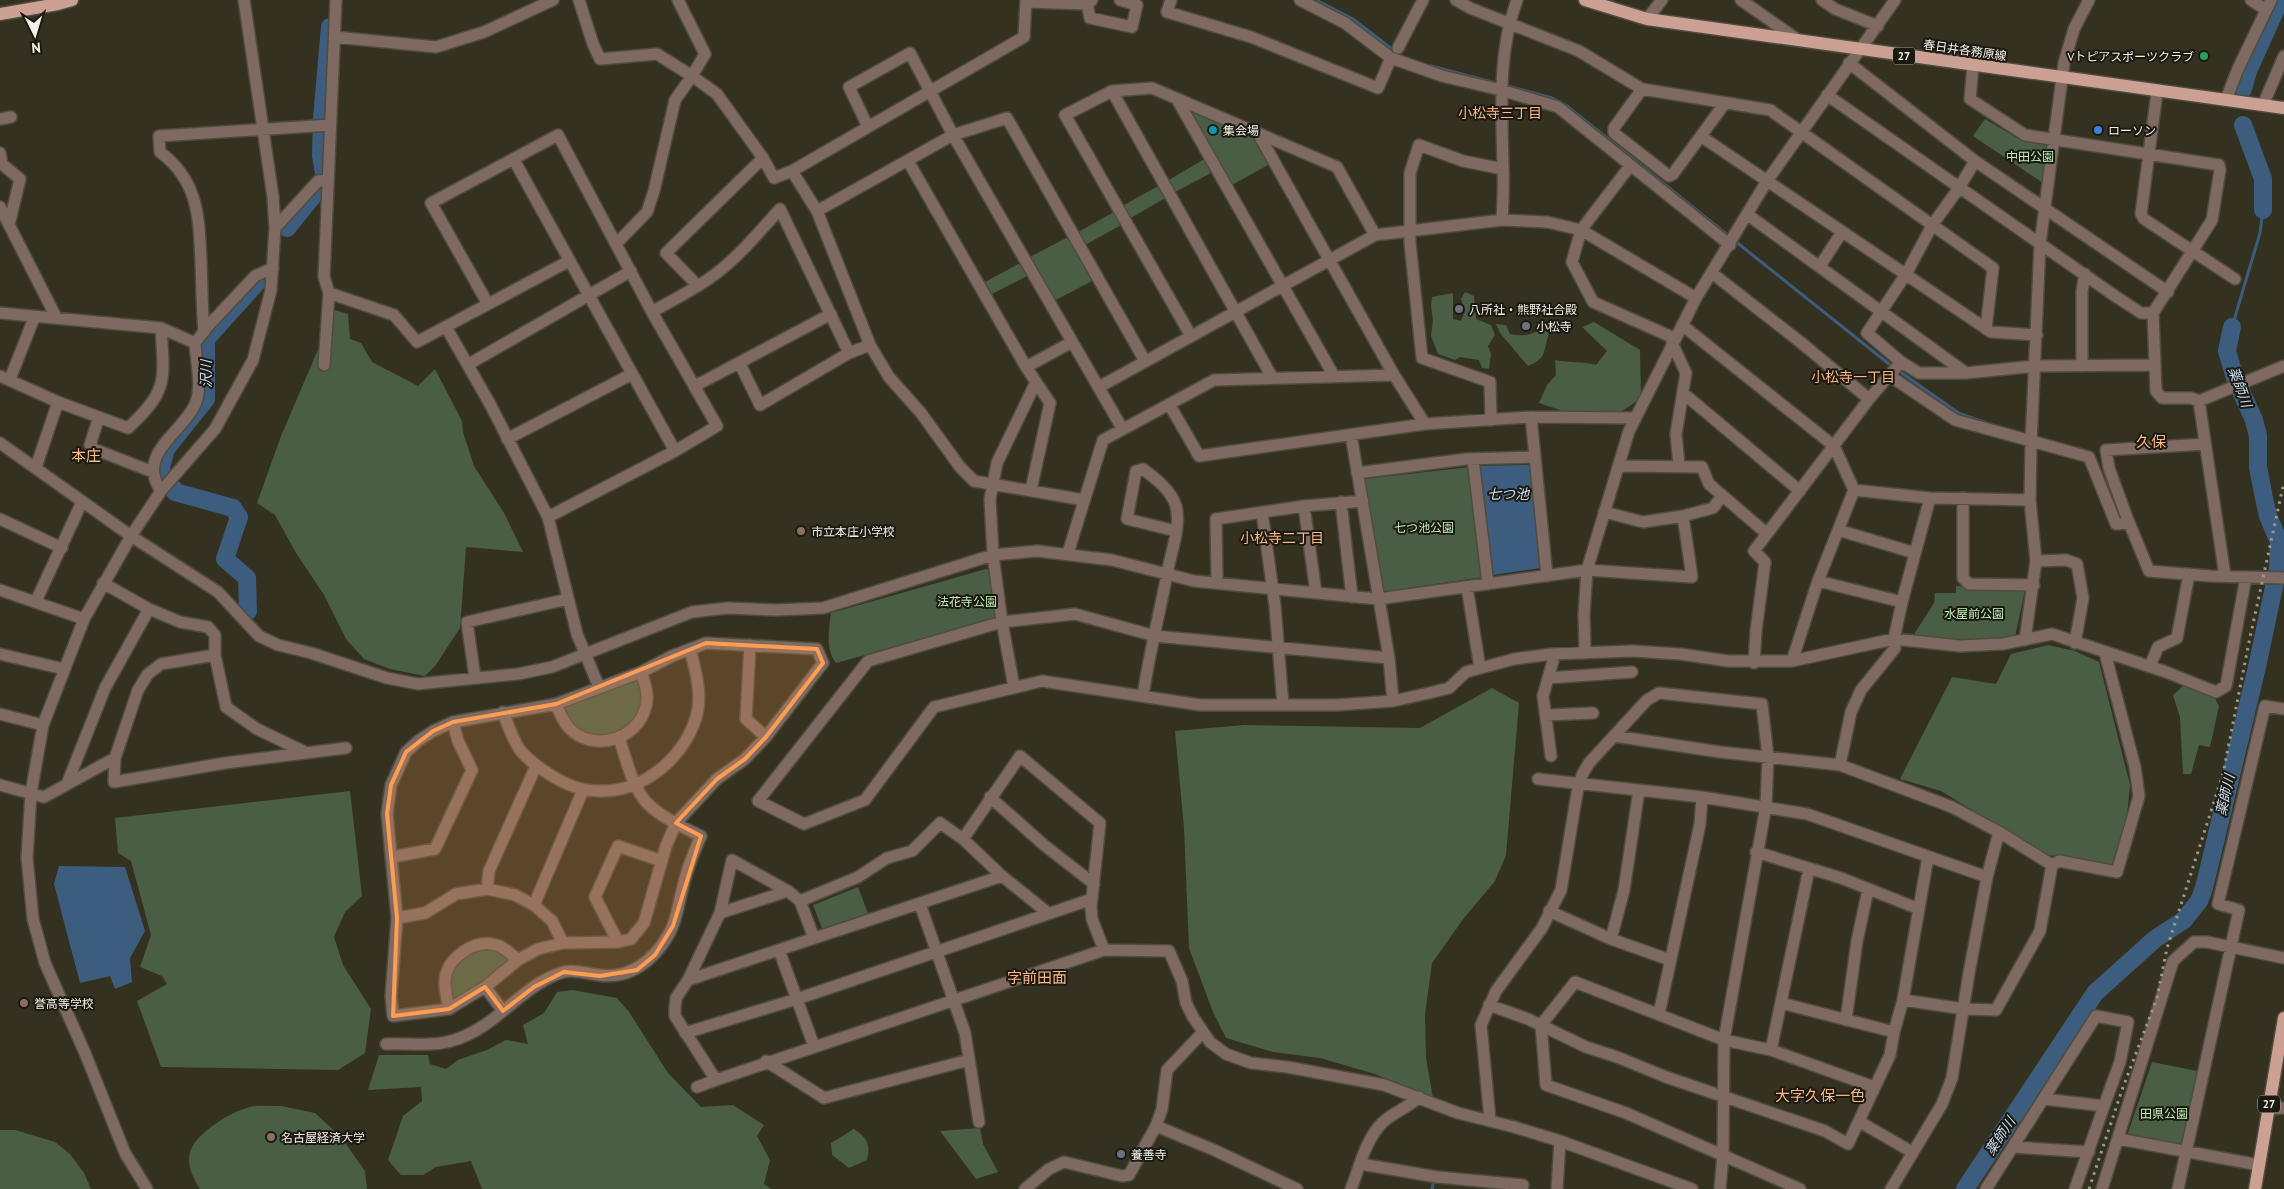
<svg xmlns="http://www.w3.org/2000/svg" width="2284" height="1189" viewBox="0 0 2284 1189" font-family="'PT Sans','Noto Sans JP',sans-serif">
	<rect width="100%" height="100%" fill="#353120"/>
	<!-- green -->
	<path fill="#495e45" d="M1188,109L1252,136L1268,165L1232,185Z
		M1985,119L2019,139L2046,145L2043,183L1973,136Z
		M1206,158L1213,172L1175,192L1169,180Z
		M1160,185L1167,197L1129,219L1122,206Z
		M1116,211L1123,224L1085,245L1078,232Z
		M1068,237L1092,281L1054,301L1030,257Z
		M1022,262L1029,275L992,294L985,282Z
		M1465,292L1474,296L1476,319L1491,325L1495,335L1488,346L1491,354L1489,369L1482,368L1479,360L1460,357L1455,360L1438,354L1431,336L1433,320L1431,306L1432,297L1453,293V319L1461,321L1465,311L1461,299Z
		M335,310L348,314L350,339L361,343L372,362L418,386L435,369L462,421L463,432L474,466L504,513L523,552L466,547L460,628L435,666L425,676L390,669L364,659L346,639L324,595L296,553L275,515L257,503L281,436Z
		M1594,322L1640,350L1641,398L1618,414H1572L1539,403L1547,385L1556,375L1555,360C1570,363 1582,361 1596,365L1607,351L1582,327Z
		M1496,324L1506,325L1510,334C1523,337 1532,335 1543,328L1549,333C1543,350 1548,358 1528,366L1500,333Z
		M1470,467L1483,577L1382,592L1364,479Z
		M986,569L990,571L996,619L836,663C825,649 829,630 831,613Z
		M1956,586L2025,590L2015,637L2009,639L1959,640L1913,636L1934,603L1935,593H1956Z
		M2048,645L2075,651L2099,662L2130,785L2126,826L2112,865L2059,855L2048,856L1941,791L1900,779L1952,677L1996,684L2011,654Z
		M640,675L644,705L630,726L606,738L577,731L559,705Z
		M2183,686L2214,697L2219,706L2210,747L2199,745L2191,774H2183L2180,717L2173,695Z
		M1492,688L1519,703L1506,855L1495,881L1464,918L1432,963L1425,1014L1426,1058L1433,1098L1375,1074L1320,1058L1273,1052L1226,1038L1213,1012L1189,948L1184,828L1175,731L1244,725L1420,728Z
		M350,791L362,896L345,912L334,937L343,965L371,1009L365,1053L338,1070L161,1067L137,1001L167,984L162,976L140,967L151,935L131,861L118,853L115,818Z
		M858,887L869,916L823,931L813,905Z
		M491,948L505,954L512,961L470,991L450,1000C450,991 448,979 451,972C456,956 476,950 491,948Z
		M572,990L617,998L629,1012L668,1073L701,1107L733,1105L764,1125L757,1136L770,1160L764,1184L771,1189H482L471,1161L436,1167L423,1175H401L388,1160L403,1116L422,1101L421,1087L368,1090L379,1055H428L430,1064L446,1069L458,1060L487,1050L506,1040L528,1044L523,1025L544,1013L557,992Z
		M2152,1062L2202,1072L2184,1147L2127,1136Z
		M281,1106L315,1113L341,1137L365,1171L367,1189H200C182,1161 186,1146 211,1127C223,1118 235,1111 250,1107C259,1105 271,1106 281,1106Z
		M980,1128L983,1144L998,1172L976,1179L940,1131Z
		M854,1129C867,1138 871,1144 867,1160L849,1168L832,1155L831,1143Z
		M0,1130H15L55,1142L70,1154L84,1173L91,1189H0Z"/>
	<!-- water -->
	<path fill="#3c5d7e" d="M1530,465L1540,568L1493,575L1479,466Z
		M59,866L125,867L145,931L130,958L132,982L115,989L110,976L80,983L54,884Z"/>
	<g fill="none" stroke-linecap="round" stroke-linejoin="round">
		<!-- stream -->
		<path stroke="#3c5d7e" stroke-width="3" d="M1316,0L1353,19L1401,56
			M1431,66L1534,93L1552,98L1567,106L1730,237
			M1735,241L1889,364L1960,414L1958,413L1992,425
			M2232,327L2260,233L2263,210
			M1432,1189L1434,1180"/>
		<!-- river -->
		<path stroke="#3c5d7e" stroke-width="18" d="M2243,89L2248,71L2280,0
			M2243,125L2263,179V210
			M324,173L321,156L322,118L330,27
			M287,228L321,186
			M164,475L160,471L166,449L206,399V339L261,278
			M174,489L175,492L233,508L239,517L225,559L247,578L248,611
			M1965,1189L2095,993L2155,939L2184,920L2199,901L2204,888L2257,667L2278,568L2279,542L2268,516L2264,498L2258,467V436L2254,420L2235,378L2227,351L2232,327"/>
		<!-- minor casing -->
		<g stroke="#504c3c" stroke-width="14">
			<path id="minor" d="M579,0L593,44L600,59L657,54L692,76L717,94L763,158L774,178L792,171L1024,37L1026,0
				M1171,0L1167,12L1251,37L1378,88L1391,58
				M1300,0L1345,23L1391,58L1442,76L1501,90L1558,107L1730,245
				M1456,0L1470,8L1579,51L1642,89L1770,110L1993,268L1986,329
				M1741,0L1798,40
				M1822,0L1835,9L1878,26
				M2251,0L2266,10
				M1026,2L1087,4L1092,0
				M1087,4L1090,18L1132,27L1137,5L1120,0
				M1647,19L1662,0
				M335,37L436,47L484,32L553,0
				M1398,48L1423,0
				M1849,63L1975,161L2168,292
				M1973,66L1970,99L2025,135L2219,165L2220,170L2212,220L2153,313L2156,391L2162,398H2191L2199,401L2284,366
				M1642,89L1614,128V133L1669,176L1673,174L1725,103
				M1112,91L1272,377
				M2157,92L2141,214L2144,219L2235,279
				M1827,95L2115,296L2141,313H2153
				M2226,100L2237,71L2271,0
				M1178,101L1334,376
				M2263,105L2284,56
				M0,119L11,117
				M868,127L849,87L910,53L953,135L1122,428
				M1259,135L1394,375L1425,424
				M1702,137L1991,332L2037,335
				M0,153L2,164L20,179L9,225
				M514,160L675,451
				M908,161L1026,367L1050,403L1031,490
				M1975,161L1959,188L1933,224L1906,274L1867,333L1901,362L1919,373H1966L2035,366L2155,365
				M1630,166L1581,230L1572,262L1593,302L1674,338
				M792,171L817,211L870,345L889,377L921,413L960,467L974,481L1084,500
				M0,207L56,317
				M817,211L953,135L1007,118L1145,361
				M1748,215L1966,373
				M1502,220C1503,203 1504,185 1503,167C1502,110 1497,54 1517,0
				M275,228L318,181L328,180
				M616,244L647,212L654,191L675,100L692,76L705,54L678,0
				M1820,266L1842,232
				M1712,273L1799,341L1869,399
				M698,286L666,253L763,158
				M329,293L394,315L417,342L569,261
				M488,304L431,203L558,135L652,312L717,426L675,451L548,517
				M652,312C674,299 698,288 718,272C741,254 760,231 780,209L849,353
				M0,313L161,328L195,343
				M1682,325L1834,446L1854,490L1818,581L1792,661
				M446,327L490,404L548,517L577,634L599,687
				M204,332C202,309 202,286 201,263C199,218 199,181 160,152L159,136L330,125
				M1191,336L1065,115L1112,91L1152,88L1337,167L1375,235
				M1672,343L1686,373L1676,434L1679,465
				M469,364L631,271
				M740,364L760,405L849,353L870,345
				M324,365L329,293L324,277L336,0
				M2082,366V291L2085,274
				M1026,367L1072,342
				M0,376L58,402L128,428C169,390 164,380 161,328
				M1890,376L1955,420L2089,457L2116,524L2129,523
				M10,379L34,318
				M695,386L831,314
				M1099,387L1375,235L1502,220L1547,222L1581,230L1696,298
				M1683,393L1800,491
				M2199,401L2225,576
				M1169,404L1199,456L1425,424L1531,417L1635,418
				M99,417L90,445L94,449L153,472
				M1531,417L1547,576
				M1491,420L1490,382L1422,358L1410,243V173L1419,145L1463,161L1503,169
				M1351,435L1389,658L1393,701
				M507,439L632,374
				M0,443L131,536L218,592L259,636L278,645L311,653L387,678L418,684L518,674L552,667L692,612L728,608L776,610L823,608L993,555L1037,551L1112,560L1194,581L1378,599L1587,570L1692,577L1683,516
				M2205,444L2106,450L2109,468L2126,515L2149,571L2210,576L2284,578
				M1473,459L1488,584
				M1619,466L1702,467L1709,484L1766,533
				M36,467L58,402
				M1357,473L1466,459L1534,457
				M1854,490L1930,498L2030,500
				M161,491C135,453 184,433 196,402C202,385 196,361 195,343L208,326L255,276L273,268
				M1963,498V578L1969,584L2034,585
				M1341,502L1352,597
				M1304,506L1316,593
				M1262,512L1275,606L1283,705
				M1604,512L1643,522L1683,516L1713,508L1722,496
				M0,519L62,548
				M1838,530L1915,553
				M1068,553L1103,440L1214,380L1394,375
				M2036,561L2066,560L2077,564L2083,598L2075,643
				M1818,581L1902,602
				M103,583L149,609L180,622L208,627L215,635V655L226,707L257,729L305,752
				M1217,583L1216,519L1304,506L1363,501
				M1467,587L1480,668
				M0,590L84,619
				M36,601L82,502
				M2025,640L2036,561L2030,500L2031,443L2040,244L2064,63L2074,29L2089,0
				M706,643L817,649L823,663L766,737L745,759L717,779L676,823L666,846L644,923L631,939L618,942L563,943L538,949L518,960L485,987L449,1009L393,1016L391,996L397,918L387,814L391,785L406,752L418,741L433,731L453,722L556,704L641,672L672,656Z
				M750,645L746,719L766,737
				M1585,653L1584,614L1587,570L1629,431L1696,298L1767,181L1895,0
				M0,654L64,669
				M215,655L161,664L148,674L138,690L115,758L114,782L225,763L346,748
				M1389,658L1155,636L1075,614L1002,622L868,661L758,801L804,824L865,800L934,707L1042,681L1200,705H1336L1393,701L1429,693L1449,688L1466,672L1514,659L1552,654L1633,651L1680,654L1728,661H1792L1894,639L1960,646L2003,644L2052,634L2166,672L2216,692L2226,686L2246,577
				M1754,663L1756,631L1765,562L1754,551L1869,399L1901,362
				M2150,666L2158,647L2177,638L2189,574
				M475,678L467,622L568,599
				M1548,678L1632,672
				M1014,687L1002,622L993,555L990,499L997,463L1036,382
				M1143,696C1149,654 1160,612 1168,569C1172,549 1181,526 1176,506C1171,490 1155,478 1143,469L1136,471L1127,519L1176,531
				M556,704C559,712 563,721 569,728C593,753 638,740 646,706C649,695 645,683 641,672
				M503,712C508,725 512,738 520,750C527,759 537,766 546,772C562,783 580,791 599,791C645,793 690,753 698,709C701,689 695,669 690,649
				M0,714L43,725
				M1546,715L1593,713
				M1614,736L1720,752L1840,765L1952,807L1999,832L2052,865
				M1551,756L1543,696L1553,661L1552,654
				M1840,765L1851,712L1861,690L1895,648L1894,639L1902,602L1930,498
				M1538,779L1702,797L1807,814L1987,877
				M67,784L105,688L149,609
				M0,785L44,797L115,758
				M990,797L1044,845L1094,884
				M963,839L1020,756L1100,823L1091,907L1092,919L1104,950
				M1756,852L1841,878L1919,909
				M392,857L435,849L472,770L458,741L453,722
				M2052,865L2059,861L2117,872L2139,796L2135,767L2105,653
				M487,889L489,871L536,766
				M800,901L814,938
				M920,904L965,1033L979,1122
				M534,905L583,790
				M1549,911L1611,939L1670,960
				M720,913L788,891
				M1048,913L1002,876L963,839L940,823L912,851L887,858L858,877L800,901L788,891L732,860L720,913L688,980L676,998L675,1008V1016L716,1080L1104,950L1169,951L1182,981L1186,1003L1193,1017L1210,1042L1226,1054L1251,1063L1287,1067L1384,1085L1458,1113L1514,1127L1560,1141L1692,1189
				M397,918L425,913L456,894L487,889L515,895L534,905L552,921L563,943
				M1611,939L1624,890L1639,790
				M618,942L595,897L618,846L662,861
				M779,950L814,1046
				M688,980L1002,876
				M485,987L503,1011C521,997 541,978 564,972C575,969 587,974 598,975C629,980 654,961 669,934C677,920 678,906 682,891C686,872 693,854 701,836C683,827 662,818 647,803C632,787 626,758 619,738
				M1903,1000L1964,1009L1996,1010L2040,931L2052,865
				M1781,1003L1894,1032
				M1489,1005L1528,1019L1586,1047L1617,1057L1666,1077L1825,1131L1848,1144L1890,1055L1894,1032L1903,1000L1928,857
				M449,1009C447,998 443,985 446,974C451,956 474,941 492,944C502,945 511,954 518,960
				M1659,1014L1700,824L1702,797
				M1846,1020L1857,941L1868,890
				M1203,1032L1167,1070L1162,1109L1156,1126L1214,1150L1297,1189
				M685,1033L797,999L1092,899
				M386,1044C401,1043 415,1045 429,1044C458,1044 482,1029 503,1011
				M1771,1050L1809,869
				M766,1061L824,1098L969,1060
				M697,1087L716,1080
				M2268,1109L2284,1108
				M1490,1120L1481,1025L1496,991L1542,928L1561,890L1577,793L1582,775L1589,763L1647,700L1659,693L1762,704L1768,757L1766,806L1724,1040L1723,1155L1720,1189
				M1860,1122L1912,1152
				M2119,1139L2259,1165
				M2013,1147L2089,1152
				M1361,1164L1437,1177L1523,1185L1522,1189
				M147,1189L125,1153L85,1053L45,963L33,919L27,858L31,793L43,725L84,619L131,536L161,491L215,429L253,360L271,290L275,228L273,197L244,0
				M1025,1189L1049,1169L1064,1162L1122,1176L1129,1175L1156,1126
				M1351,1189C1360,1166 1365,1140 1383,1122C1394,1112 1409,1107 1419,1097
				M1557,1189L1560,1141
				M1800,1189L1626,1113L1546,1085L1541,1025L1575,982L1724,1040L1771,1050L1874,1087
				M1891,1189L1942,1104L1952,1078L1969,973L1987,877L1999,832
				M1986,1189L2096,1016L2128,1022L2120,1062L2104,1106L2044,1099
				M2075,1189L2104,1106
				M2102,1189L2173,961L2194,942H2207L2284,958
				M2178,1189L2239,910L2218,904L2265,706L2284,709"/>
		</g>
		<!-- major casing -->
		<g stroke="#504c3c" stroke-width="15">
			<path id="major" d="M1585,0L1647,19L2284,108
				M0,14L58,4L72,0
				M2255,1189L2284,1018"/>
		</g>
		<!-- minor -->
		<use href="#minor" stroke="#7f6963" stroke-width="11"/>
		<!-- major -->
		<use href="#major" stroke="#cda094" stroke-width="12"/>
		<!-- rail -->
		<path stroke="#9d9a8c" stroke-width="3" stroke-dasharray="2.5 5" stroke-linecap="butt" d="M2089,1189L2122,1090L2157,998L2167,948L2223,774L2249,642L2284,482"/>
	</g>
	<!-- marked area -->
	<path fill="#fc9d52" fill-opacity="0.2" stroke="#fc9d52" stroke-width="4" stroke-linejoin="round" d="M706,643L817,649L823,663L766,737L745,759L717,779L676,823L701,836L673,926L655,955L637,970L600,976L564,972L534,987L503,1011L485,987L449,1009L393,1016L397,918L387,814L391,785L406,752L433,731L453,722L556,704Z"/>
	<!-- markers -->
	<circle fill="#2e9e5b" stroke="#1b1911" stroke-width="2" cx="2204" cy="56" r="5"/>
	<circle fill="#0f9aa8" stroke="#1b1911" stroke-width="2" cx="1213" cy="130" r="5"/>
	<circle fill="#3f7fe0" stroke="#1b1911" stroke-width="2" cx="2098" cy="130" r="5"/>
	<g fill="#6b7280" stroke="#1b1911" stroke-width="2">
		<circle cx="1459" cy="309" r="5"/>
		<circle cx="1526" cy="326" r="5"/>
		<circle cx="1121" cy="1154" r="5"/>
	</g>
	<g fill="#8d6e63" stroke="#1b1911" stroke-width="2">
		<circle cx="801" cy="531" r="5"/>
		<circle cx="24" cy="1003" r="5"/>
		<circle cx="271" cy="1137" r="5"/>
	</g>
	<g text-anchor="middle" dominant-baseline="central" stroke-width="4" stroke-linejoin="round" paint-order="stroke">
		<!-- shield labels -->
		<g fill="#1b1911" stroke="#b2b0a6" stroke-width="1">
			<rect x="1893" y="47.5" width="22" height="17" rx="4"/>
			<rect x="2258" y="1095.5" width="22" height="17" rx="4"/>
		</g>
		<g font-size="11" font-weight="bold" fill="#f3f1e6">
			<text x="1904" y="56">27</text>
			<text x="2269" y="1104">27</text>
		</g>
		<!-- street labels -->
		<g font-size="12" fill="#f3f1e6" stroke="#1b1911">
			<text transform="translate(1965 50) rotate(8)">春日井各務原線</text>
		</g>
		<!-- poi labels -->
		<g font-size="12" fill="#f3f1e6" stroke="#1b1911" text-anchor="start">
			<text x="2194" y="56" text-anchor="end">Vトピアスポーツクラブ</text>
			<text x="1223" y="130">集会場</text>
			<text x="2108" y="130">ローソン</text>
			<text x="1469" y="309">八所社・熊野社合殿</text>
			<text x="1536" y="326">小松寺</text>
			<text x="811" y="531">市立本庄小学校</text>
			<text x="34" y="1003">誉高等学校</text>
			<text x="281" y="1137">名古屋経済大学</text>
			<text x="1131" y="1154">養善寺</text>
		</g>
		<!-- park labels -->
		<g font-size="12" fill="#bcefb2" stroke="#1b1911">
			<text x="2030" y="156">中田公園</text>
			<text x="1424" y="527">七つ池公園</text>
			<text x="967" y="601">法花寺公園</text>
			<text x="1974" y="613">水屋前公園</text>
			<text x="2164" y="1113">田県公園</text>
		</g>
		<!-- neighbourhood labels -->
		<g font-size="14" fill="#fab887" stroke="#1b1911">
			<text x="1500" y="113">小松寺三丁目</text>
			<text x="1853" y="377">小松寺一丁目</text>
			<text x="1282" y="538">小松寺二丁目</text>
		</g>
		<!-- water labels -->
		<g font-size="14" font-style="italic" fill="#c8def4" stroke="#1b1911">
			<text transform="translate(206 374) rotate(-90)">沢川</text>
			<text transform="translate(2240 387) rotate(70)">薬師川</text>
			<text x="1508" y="494">七つ池</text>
			<text transform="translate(2225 795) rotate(-77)">薬師川</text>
			<text transform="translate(2000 1136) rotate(-56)">薬師川</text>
		</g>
		<!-- quarter labels -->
		<g font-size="15" fill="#fab887" stroke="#1b1911">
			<text x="2151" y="441">久保</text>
			<text x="86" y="455">本庄</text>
			<text x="1037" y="977">字前田面</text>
			<text x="1820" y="1095">大字久保一色</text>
		</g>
	</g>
	<!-- north arrow -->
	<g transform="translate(35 35) rotate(175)" stroke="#1b1911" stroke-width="4" paint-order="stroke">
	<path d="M0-4L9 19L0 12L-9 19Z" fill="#f3f1e6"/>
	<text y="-8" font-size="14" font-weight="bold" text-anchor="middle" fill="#f3f1e6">N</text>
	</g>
</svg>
